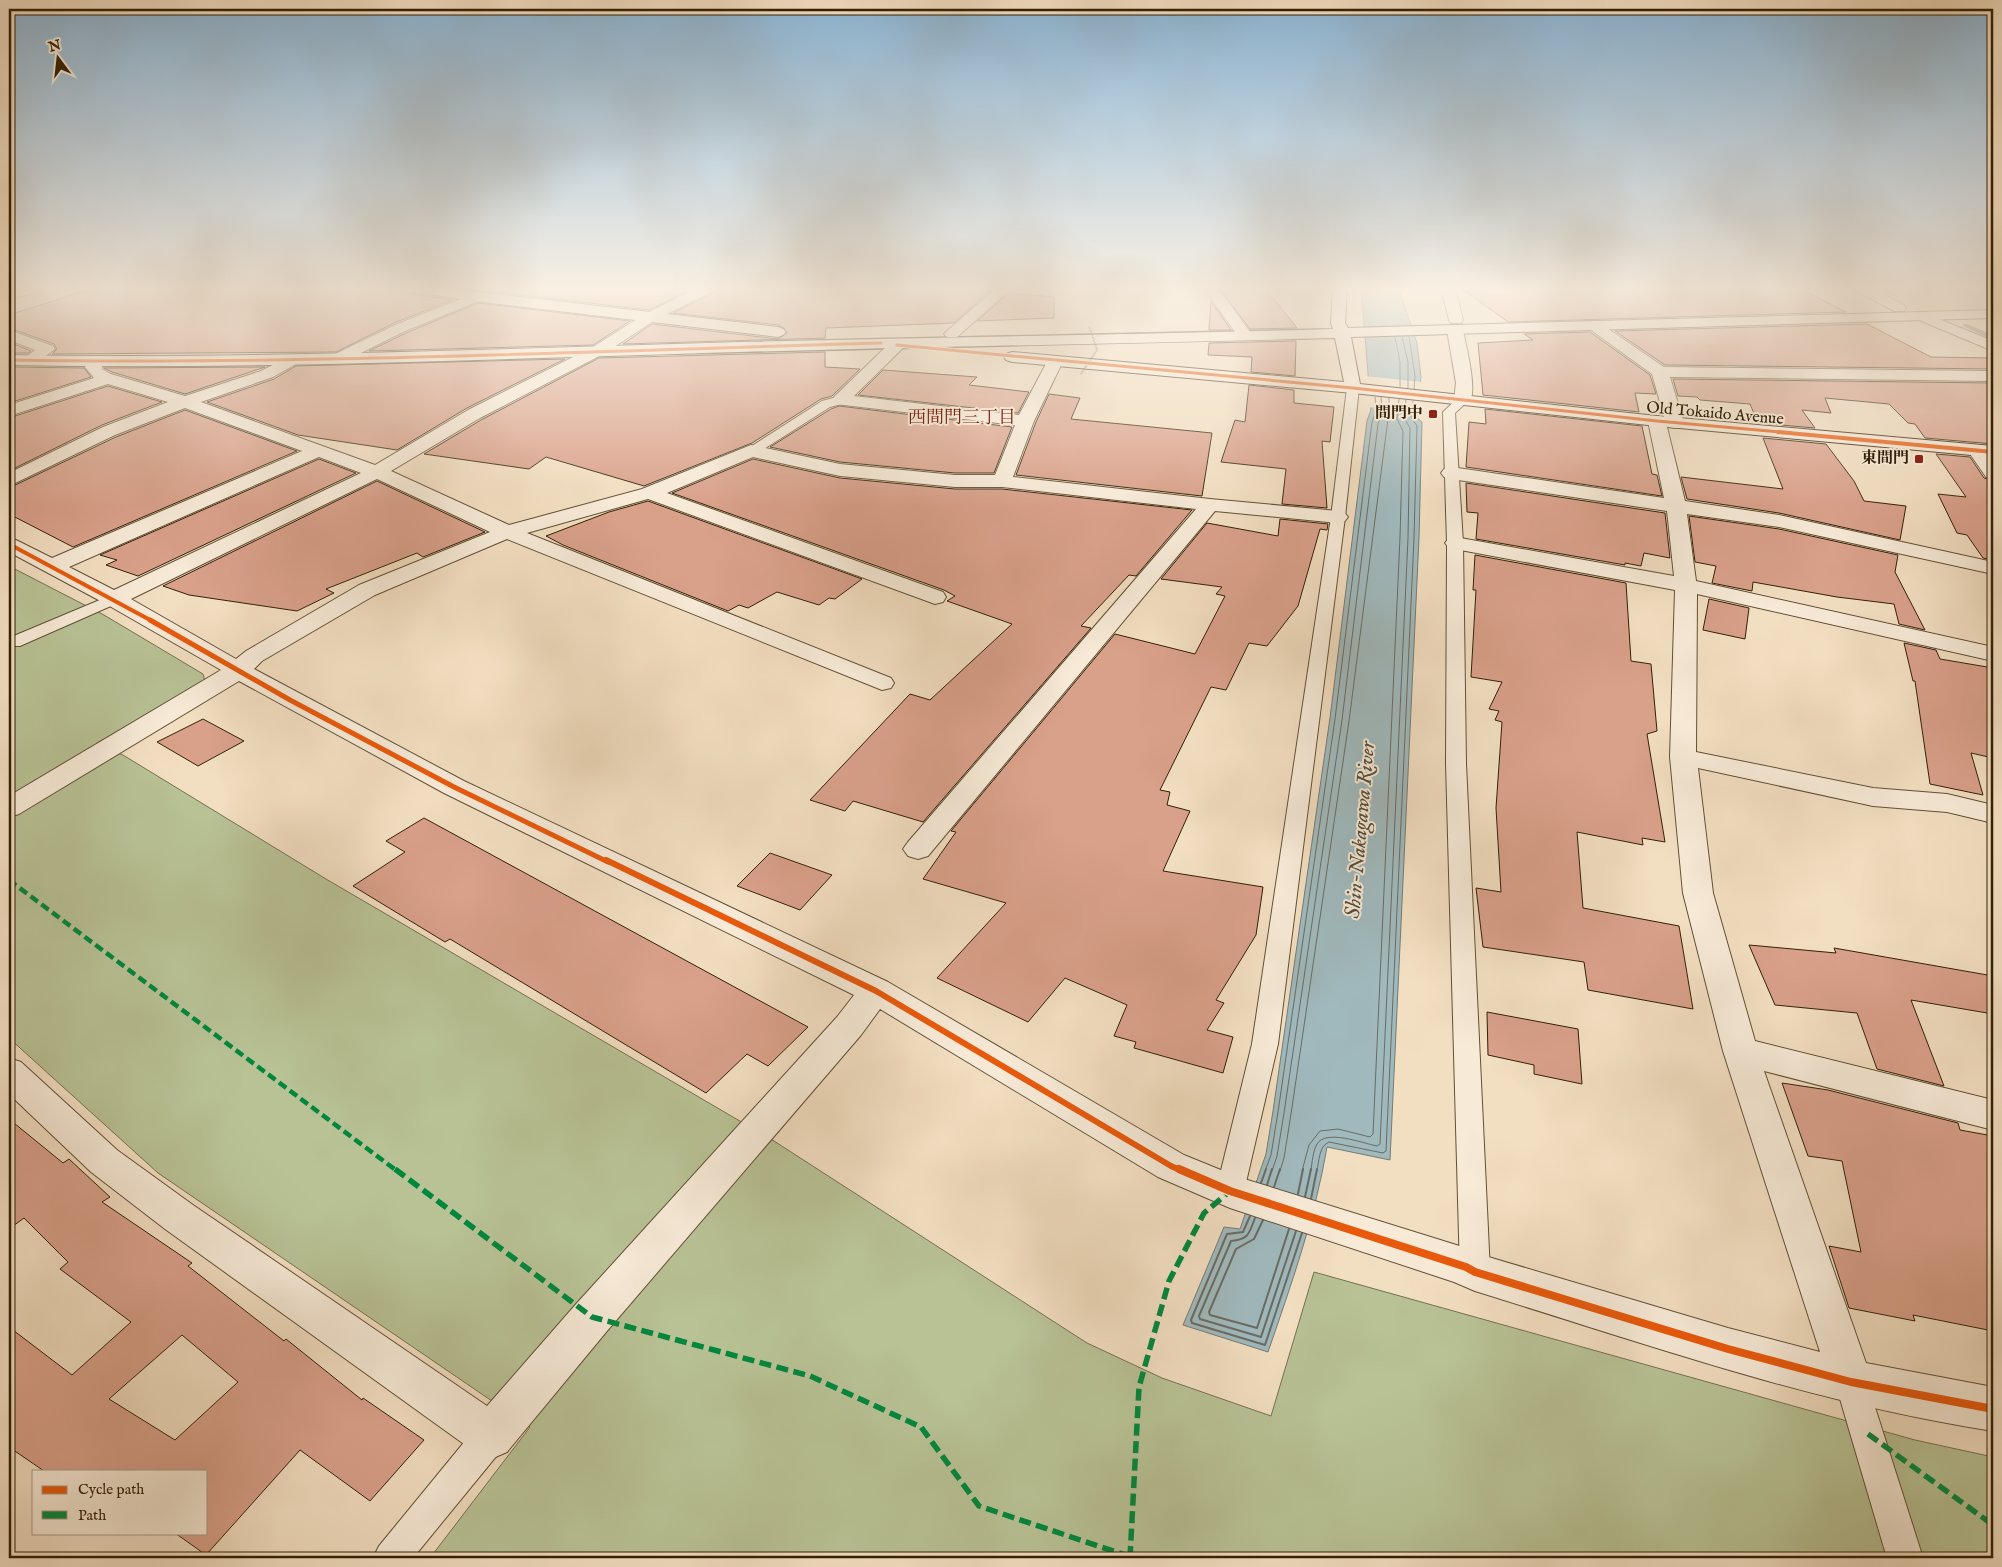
<svg xmlns="http://www.w3.org/2000/svg" width="2002" height="1567" viewBox="0 0 2002 1567" font-family="'IM FELL English','Noto Serif JP',serif">
	<rect width="100%" height="100%" fill="#f2dec1"/>
	<filter id="stains"><feTurbulence type="fractalNoise" baseFrequency=".004" numOctaves="4"/><feColorMatrix values="0 0 0 0 .2 0 0 0 0 .09 0 0 0 0 .02 0 0 0 .5 -.17"/></filter>
	<radialGradient id="worn" r=".72"><stop offset=".6" stop-color="#630" stop-opacity="0"/><stop offset="1" stop-color="#630" stop-opacity=".3"/></radialGradient>
	<!-- green -->
	<path fill="#b8c295" stroke="#75714e" d="M9,566L104,615L203,674L205,681L97,743L123,755L326,879L774,1141L1087,1343L1162,1378L1271,1416L1314,1272L1915,1440L1993,1457V1558H430L530,1427L158,1173L9,1038Z"/>
	<!-- water -->
	<path fill="#a0b9bd" stroke="#747c74" d="M1361,287H1398L1417,343L1421,377L1416,417L1422,422L1419,538L1390,1160L1327,1147C1315,1218 1291,1285 1268,1352L1183,1325L1224,1227L1240,1229L1266,1154L1273,1111L1330,718L1367,421L1371,410Z"/>
	<!-- pier -->
	<path fill="#f2dec1" d="M1365,376L1422,382L1419,412L1368,407Z"/>
	<g fill="none" stroke-linecap="round" stroke-linejoin="round">
		<!-- shore-far1 -->
		<path stroke="#696c62" stroke-width="1" d="M1395,337L1400,362V387
			M1402,337L1408,362V388
			M1409,337L1415,376L1414,389
			M1265,1171L1271,1155L1278,1112L1335,719L1372,422L1376,410L1375,397
			M1272,1171L1277,1156L1284,1113L1342,720L1378,424L1382,411L1381,397
			M1280,1171L1284,1158L1291,1114L1349,721L1389,411V398
			M1302,1171L1309,1145L1320,1131L1338,1129L1370,1137L1373,1134L1400,537L1403,431L1397,419L1399,399
			M1311,1171C1312,1162 1313,1151 1317,1144C1326,1129 1362,1143 1377,1146L1380,1144L1408,538L1410,428L1404,418L1406,400
			M1317,1171C1319,1161 1319,1146 1329,1142L1383,1153L1386,1151L1414,538L1417,426L1411,417L1413,401"/>
		<!-- shore -->
		<path stroke="#696c62" stroke-width="2" d="M1261,1183L1266,1169
			M1267,1185L1272,1169
			M1274,1187L1280,1169
			M1298,1194L1303,1169
			M1305,1197L1311,1169
			M1311,1199L1317,1169
			M1250,1216L1243,1232L1227,1234L1191,1320L1192,1323L1265,1345L1302,1233
			M1255,1218C1249,1234 1249,1239 1231,1241L1199,1316L1200,1319L1261,1337L1296,1231
			M1263,1220L1254,1239L1236,1249L1209,1312L1210,1315L1257,1328L1289,1229"/>
		<!-- stream -->
		<path fill="#747c74" fill-rule="evenodd" d="M1875,287H1882L1897,295L1892,296Z
			M1963,324H1967L1993,335V340L1963,326Z"/>
	</g>
	<!-- building -->
	<path fill="#d9a08a" stroke="#322006" fill-rule="evenodd" d="M97,287H402L407,293L452,300L394,323L336,352L52,354L57,349L54,344L9,328V315Z
		M497,287H696L649,310L487,291Z
		M719,287H935L990,291L954,323L826,328L825,338L623,344L652,324L778,339L787,333L784,328L778,325L673,313L716,292Z
		M1226,287H1264L1297,328L1250,329L1220,289L1227,288Z
		M1544,287H1797L1846,312L1508,322L1465,291Z
		M1009,293L1054,297V318L977,321Z
		M1211,301L1231,330H1209Z
		M478,303L630,321L593,345L369,351L406,333Z
		M1867,324L1931,357L1993,358V369L1665,365L1615,331Z
		M1590,332L1650,375L1656,394L1635,393L1639,412L1483,395L1478,343L1533,340L1524,334Z
		M1296,341L1295,376L1251,372L1252,357L1208,355L1209,343Z
		M9,342L31,351L28,353H9Z
		M825,352V367L860,369L832,396L821,399L752,443L644,486L546,457L529,469L424,454L481,420L599,358Z
		M565,359L467,408L397,450L298,435L207,402L274,379L296,366Z
		M9,367L84,368L91,377L9,403Z
		M265,367L185,394L112,372L104,368Z
		M883,370L977,377L969,385L1029,392L1018,413L858,395Z
		M1673,379L1993,383V444L1925,438L1915,424L1908,423L1889,404L1825,398L1831,413L1802,410L1815,428L1758,423L1750,404L1700,400L1697,397L1678,396Z
		M1249,385L1294,390V403L1334,407L1330,442L1322,441L1327,508L1282,504L1286,469L1221,462L1235,420L1245,422Z
		M108,386L162,402L102,425L9,471V418Z
		M1049,394L1080,398L1071,419L1212,433L1202,496L1016,475L1036,422Z
		M839,406L1012,427L994,473H955L840,462L770,447L831,409Z
		M1485,409L1642,426L1652,474L1657,475L1662,496L1466,467L1469,422L1486,424Z
		M185,410L297,451L73,547L9,514V488L116,437Z
		M1763,438L1826,444L1854,481L1864,501L1906,506L1900,540L1779,513L1687,499L1681,477L1783,489Z
		M1936,454L1970,457L1984,478L1993,481V560L1983,558L1967,535L1957,533L1938,494L1966,497Z
		M319,459L356,473L138,576L106,565L117,560L100,555Z
		M753,459L840,478L955,489H1002L1192,510L1136,576L1129,575L1081,626L1091,628L923,822L853,801L845,811L810,800L910,694L930,700L1012,624L947,601L955,596L944,590L672,493Z
		M377,481L485,532L423,557L417,553L326,589L334,593L297,611L189,595L163,586Z
		M1466,483L1665,513L1670,558L1644,553L1641,566L1625,563V565L1476,539L1478,513L1467,512Z
		M648,501L862,579L835,599L829,598L819,605L777,592L748,608L739,605L728,611L563,545L546,536L609,512Z
		M1689,516L1779,529L1898,555L1895,572L1925,630L1899,624L1894,604L1837,597L1753,582L1752,591L1712,583L1716,566L1695,562Z
		M1280,519L1328,524L1327,530L1320,529L1298,606L1267,646L1249,643L1226,690L1211,687L1160,790L1170,792L1167,805L1190,811L1163,871L1263,887L1256,935L1216,1000L1224,1003L1207,1030L1233,1037L1223,1073L1134,1048L1136,1042L1114,1036L1127,1005L1065,978L1028,1022L937,978L1006,903L923,879L956,832L951,831L1115,634L1195,654L1225,596L1216,594L1222,587L1161,579L1207,523L1278,536Z
		M1475,555L1626,583L1631,661L1651,664L1657,731L1647,734L1665,842L1642,838L1643,845L1577,832L1583,908L1679,926L1693,1009L1588,990L1584,962L1483,947L1476,888L1501,892L1496,808L1502,722L1495,720L1499,711L1489,709L1502,682L1471,677L1476,590H1473Z
		M1709,599L1749,608L1745,639L1703,630Z
		M1904,643L1936,650L1940,659L1993,668V758L1971,753L1983,795L1930,784L1915,681H1913Z
		M203,719L244,741L198,766L157,742Z
		M424,818L808,1027L768,1066L747,1054L706,1093L450,939L445,942L353,886L405,852L386,841Z
		M770,853L832,875L800,910L737,886Z
		M1749,945L1836,953L1834,948L1993,976V1014L1911,1000L1944,1086L1877,1069L1857,1013L1775,1005Z
		M1487,1012L1578,1029L1582,1084L1534,1074V1065L1488,1055Z
		M1782,1083L1828,1090L1958,1123L1960,1130L1993,1136V1331L1913,1315L1915,1321L1849,1308L1829,1246L1861,1252L1842,1161L1808,1156Z
		M9,1119L63,1163L69,1159L110,1197L102,1202L192,1263L188,1266L284,1341L286,1339L362,1400L363,1398L424,1440L370,1501L300,1450L206,1555L175,1533H206V1471H44L9,1447V1327L72,1375L131,1322L60,1269L68,1262L24,1218L9,1229ZM182,1335L238,1382L175,1440L109,1399Z"/>
	<g fill="none" stroke-linecap="round" stroke-linejoin="round">
		<!-- lane casing -->
		<g stroke="#625035" stroke-width="2">
			<path id="lane" d="M1353,384L1359,388L1345,517L1278,1044L1244,1191L1240,1200L1230,1203L1220,1200L1216,1191L1252,1044L1331,517L1347,388Z
				M841,396L845,397L847,400L845,403L830,407L756,454H746L744,451L822,401Z
				M1463,396L1469,400L1455,413L1463,543L1466,764L1490,1272L1485,1282L1475,1286L1465,1282L1460,1272L1446,764L1447,543L1443,412L1459,397Z
				M114,594L120,596L122,599L120,602L20,646H9V638Z
				M1851,1366L1862,1371L1867,1382L1923,1558H1887L1835,1382L1840,1371Z
				M491,1420L503,1424L507,1436L503,1448L413,1558H373L379,1546L479,1424Z"/>
		</g>
		<!-- street casing -->
		<g stroke="#625035" stroke-width="2">
			<path id="street" d="M24,287H45L43,290L9,300V292Z
				M700,287H717L715,290L655,320L605,353L480,418L391,471L509,525L642,489L751,445L840,464L955,475H995L1015,425L835,404L832,400L835,396L891,342H903L905,345L903,348L854,396L1019,415L1049,358H1061L1063,361L1034,421L1013,477L1210,499L1338,511L1345,513L1348,517L1345,521L1338,523L1215,511L928,856L918,859L908,856L903,849L908,842L1196,509L1002,487H955L840,476L753,457L667,493L943,592L946,597L943,602L935,604L648,499L527,533L891,678L894,683L891,688L882,690L507,539L375,595L262,661L254,669L464,781L888,982L1184,1155L1238,1177L1466,1248L1485,1256L1728,1328L1820,1352L1723,1051L1683,893L1670,757L1675,590L1455,549L1448,547L1445,543L1448,539L1455,537L1674,576L1667,511L1451,479L1444,477L1441,473L1444,469L1451,467L1664,498L1648,421L1651,417L1657,416L1663,417L1665,420L1652,374L1591,330L1588,327L1591,324H1601L1664,367L1993,371V381L1670,377L1684,423L1681,427L1675,428L1669,427L1666,423L1685,501L1779,515L1993,562V574L1779,527L1687,514L1696,581L1993,647V661L1697,594L1696,752L1873,788L1947,794L1993,805V823L1947,812L1873,806L1698,768L1713,893L1755,1041L1993,1100V1130L1764,1071L1866,1363L1993,1387V1431C1816,1404 1646,1344 1475,1291L1454,1282L1230,1208L1158,1177L880,1009L861,1035L607,1331L507,1452L491,1459L475,1452L165,1229L91,1172L9,1094V1058L21,1062L117,1150L193,1205L487,1406L577,1303L837,1017L854,995L444,793L239,681L19,814L9,817V796L221,670L106,604L9,552V538L16,540L52,558L302,451L185,408L115,435L9,486V473L103,427L168,402L108,384L9,416V405L94,378L85,367L89,359H101L103,362L102,369L111,374L185,396L261,371L292,355L298,357L300,360L298,363L273,377L201,402L375,465L468,410L593,347L645,314ZM319,457L361,473L114,590L69,567ZM377,479L490,532L359,585L246,651L236,659L131,599Z
				M998,287H1013L957,337H947L944,334L947,331Z
				M1203,287H1217L1253,336L1250,339H1240Z
				M1441,287H1455L1463,320L1461,323H1451L1449,320Z
				M1852,287H1869L1904,305L1906,308L1904,311H1894L1854,290Z
				M476,293L481,294L483,297L481,300L405,331L343,362H331L329,359L331,356L395,325Z
				M1924,313L1993,341V351L1919,320L1917,317L1919,314Z
				M1455,325L1460,327L1463,330C1466,347 1478,390 1469,404H1457L1454,400L1456,383L1447,330L1450,327Z
				M9,330L53,346L55,349L35,364H23L21,361L35,350L9,340Z
				M1977,445C1993,449 1993,465 1993,479L1986,477L1968,451L1970,447Z"/>
		</g>
		<!-- secondary casing -->
		<g stroke="#322006" stroke-width="2">
			<path id="secondary" d="M404,287H435L778,327L783,329L786,332L783,335L778,337L465,300L411,291Z
				M1333,287H1347L1345,323L1348,328L1993,310V318L1351,337L1360,384L1657,416L1993,446V457L1657,426L1353,393L1012,362L1006,360L1004,357L1006,354L1012,352L1344,382L1335,338C1115,344 895,347 675,354C453,360 231,370 9,365V355C253,359 497,349 741,342C938,337 1135,335 1333,329L1331,323Z"/>
		</g>
		<!-- lane -->
		<use href="#lane" fill="#f7ead7" fill-rule="evenodd"/>
		<!-- street -->
		<use href="#street" fill="#f7ead7" fill-rule="evenodd"/>
		<!-- secondary -->
		<use href="#secondary" fill="#f7ead7" fill-rule="evenodd"/>
		<!-- path-bridge -->
		<path stroke="#322006" stroke-width="2" stroke-dasharray="0.5 1" stroke-linecap="butt" d="M1081,374L1097,350L1089,326"/>
		<!-- quiet-far2 -->
		<path stroke="#00873e" stroke-width="4" stroke-dasharray="7 4" stroke-linecap="butt" d="M9,645L14,642"/>
		<!-- quiet-far1 -->
		<path stroke="#00873e" stroke-width="4.5" stroke-dasharray="9 4.5" stroke-linecap="butt" d="M9,880L397,1171"/>
		<!-- quiet -->
		<path stroke="#00873e" stroke-width="5.5" stroke-dasharray="12 5.5" stroke-linecap="butt" d="M395,1169L592,1317L810,1376L921,1427L979,1506L1134,1558
			M1868,1434L1993,1525
			M1130,1558L1139,1387L1169,1281L1204,1213L1230,1191"/>
		<!-- cycleway-far4 casing -->
		<g stroke="#f7ead7" stroke-width="5">
			<path id="cycleway-far4" d="M897,345L1353,388L1657,421L1791,433
				M9,360C300,365 590,351 881,343"/>
		</g>
		<!-- cycleway-far3 casing -->
		<g stroke="#f7ead7" stroke-width="6">
			<path id="cycleway-far3" d="M1778,432L1993,452
				M9,544L152,621"/>
		</g>
		<!-- cycleway-far2 casing -->
		<g stroke="#f7ead7" stroke-width="8">
			<path id="cycleway-far2" d="M150,620L290,700L454,787L608,862"/>
		</g>
		<!-- cycleway-far1 casing -->
		<g stroke="#f7ead7" stroke-width="9">
			<path id="cycleway-far1" d="M606,860L876,991L1171,1166L1182,1171"/>
		</g>
		<!-- cycleway casing -->
		<g stroke="#f7ead7" stroke-width="11">
			<path id="cycleway" d="M1179,1169L1230,1191L1466,1267L1475,1272L1728,1349L1851,1382L1993,1409"/>
		</g>
		<!-- cycleway-far4 -->
		<use href="#cycleway-far4" stroke="#e8590c" stroke-width="3"/>
		<!-- cycleway-far3 -->
		<use href="#cycleway-far3" stroke="#e8590c" stroke-width="4"/>
		<!-- cycleway-far2 -->
		<use href="#cycleway-far2" stroke="#e8590c" stroke-width="5"/>
		<!-- cycleway-far1 -->
		<use href="#cycleway-far1" stroke="#e8590c" stroke-width="6"/>
		<!-- cycleway -->
		<use href="#cycleway" stroke="#e8590c" stroke-width="8"/>
	</g>
	<!-- sky -->
	<linearGradient id="sky" x2="0" y2="1"><stop stop-color="#8bb6d7"/><stop offset="0.57" stop-color="#f9f0e3"/><stop offset="1" stop-color="#f9f0e3" stop-opacity="0"/></linearGradient>
	<rect width="2002" height="506" fill="url(#sky)"/>
	<!-- markers -->
	<g fill="#8f2418" stroke="#f7ead7" stroke-width="2">
		<rect x="1428" y="409" width="10" height="10" rx="2.5"/>
		<rect x="1914" y="454" width="10" height="10" rx="2.5"/>
	</g>
	<g text-anchor="middle" dominant-baseline="central" stroke-width="4" stroke-linejoin="round" paint-order="stroke">
		<!-- far-poi labels -->
		<g font-size="16" font-weight="bold" fill="#322006" stroke="#f7ead7" text-anchor="end">
			<text x="1423" y="414">間門中</text>
			<text x="1909" y="459">東間門</text>
		</g>
		<!-- far-street labels -->
		<g font-size="16" fill="#322006" stroke="#f7ead7">
			<text transform="translate(1715 414) rotate(5)">Old Tokaido Avenue</text>
		</g>
		<!-- far-neighbourhood labels -->
		<g font-size="18" fill="#7a1f14" stroke="#f7ead7">
			<text x="962" y="418">西間門三丁目</text>
		</g>
		<!-- water labels -->
		<g font-size="21" font-style="italic" fill="#534e3d" stroke="#f7ead7">
			<text transform="translate(1361 830) rotate(-85)">Shin-Nakagawa River</text>
		</g>
	</g>
	<!-- margin -->
	<rect width="2002" height="1567" fill="none" stroke="#f2dec1" stroke-width="30"/>
	<rect x="10" y="10" width="1982" height="1547" fill="none" stroke="#322006" stroke-width="2.5"/>
	<rect x="15" y="15" width="1972" height="1537" fill="none" stroke="#322006"/>
	<!-- legend -->
	<rect x="32" y="1470" width="175" height="65" fill="#f7ead7" stroke="#a89983"/>
	<rect x="42" y="1486" width="25" height="8" fill="#e8590c" stroke="#a89983"/>
	<text x="78" y="1494" font-size="15" fill="#322006">Cycle path</text>
	<rect x="42" y="1511" width="25" height="8" fill="#00873e" stroke="#a89983"/>
	<text x="78" y="1520" font-size="15" fill="#322006">Path</text>
	<!-- north arrow -->
	<g transform="translate(58 58) rotate(345)" stroke="#f7ead7" stroke-width="4" paint-order="stroke">
	<path d="M0-4L9 19L0 12L-9 19Z" fill="#322006"/>
	<text y="-8" font-size="14" font-weight="bold" text-anchor="middle" fill="#322006">N</text>
	</g>
	<rect width="100%" height="100%" filter="url(#stains)"/>
	<rect width="100%" height="100%" fill="url(#worn)"/>
</svg>
